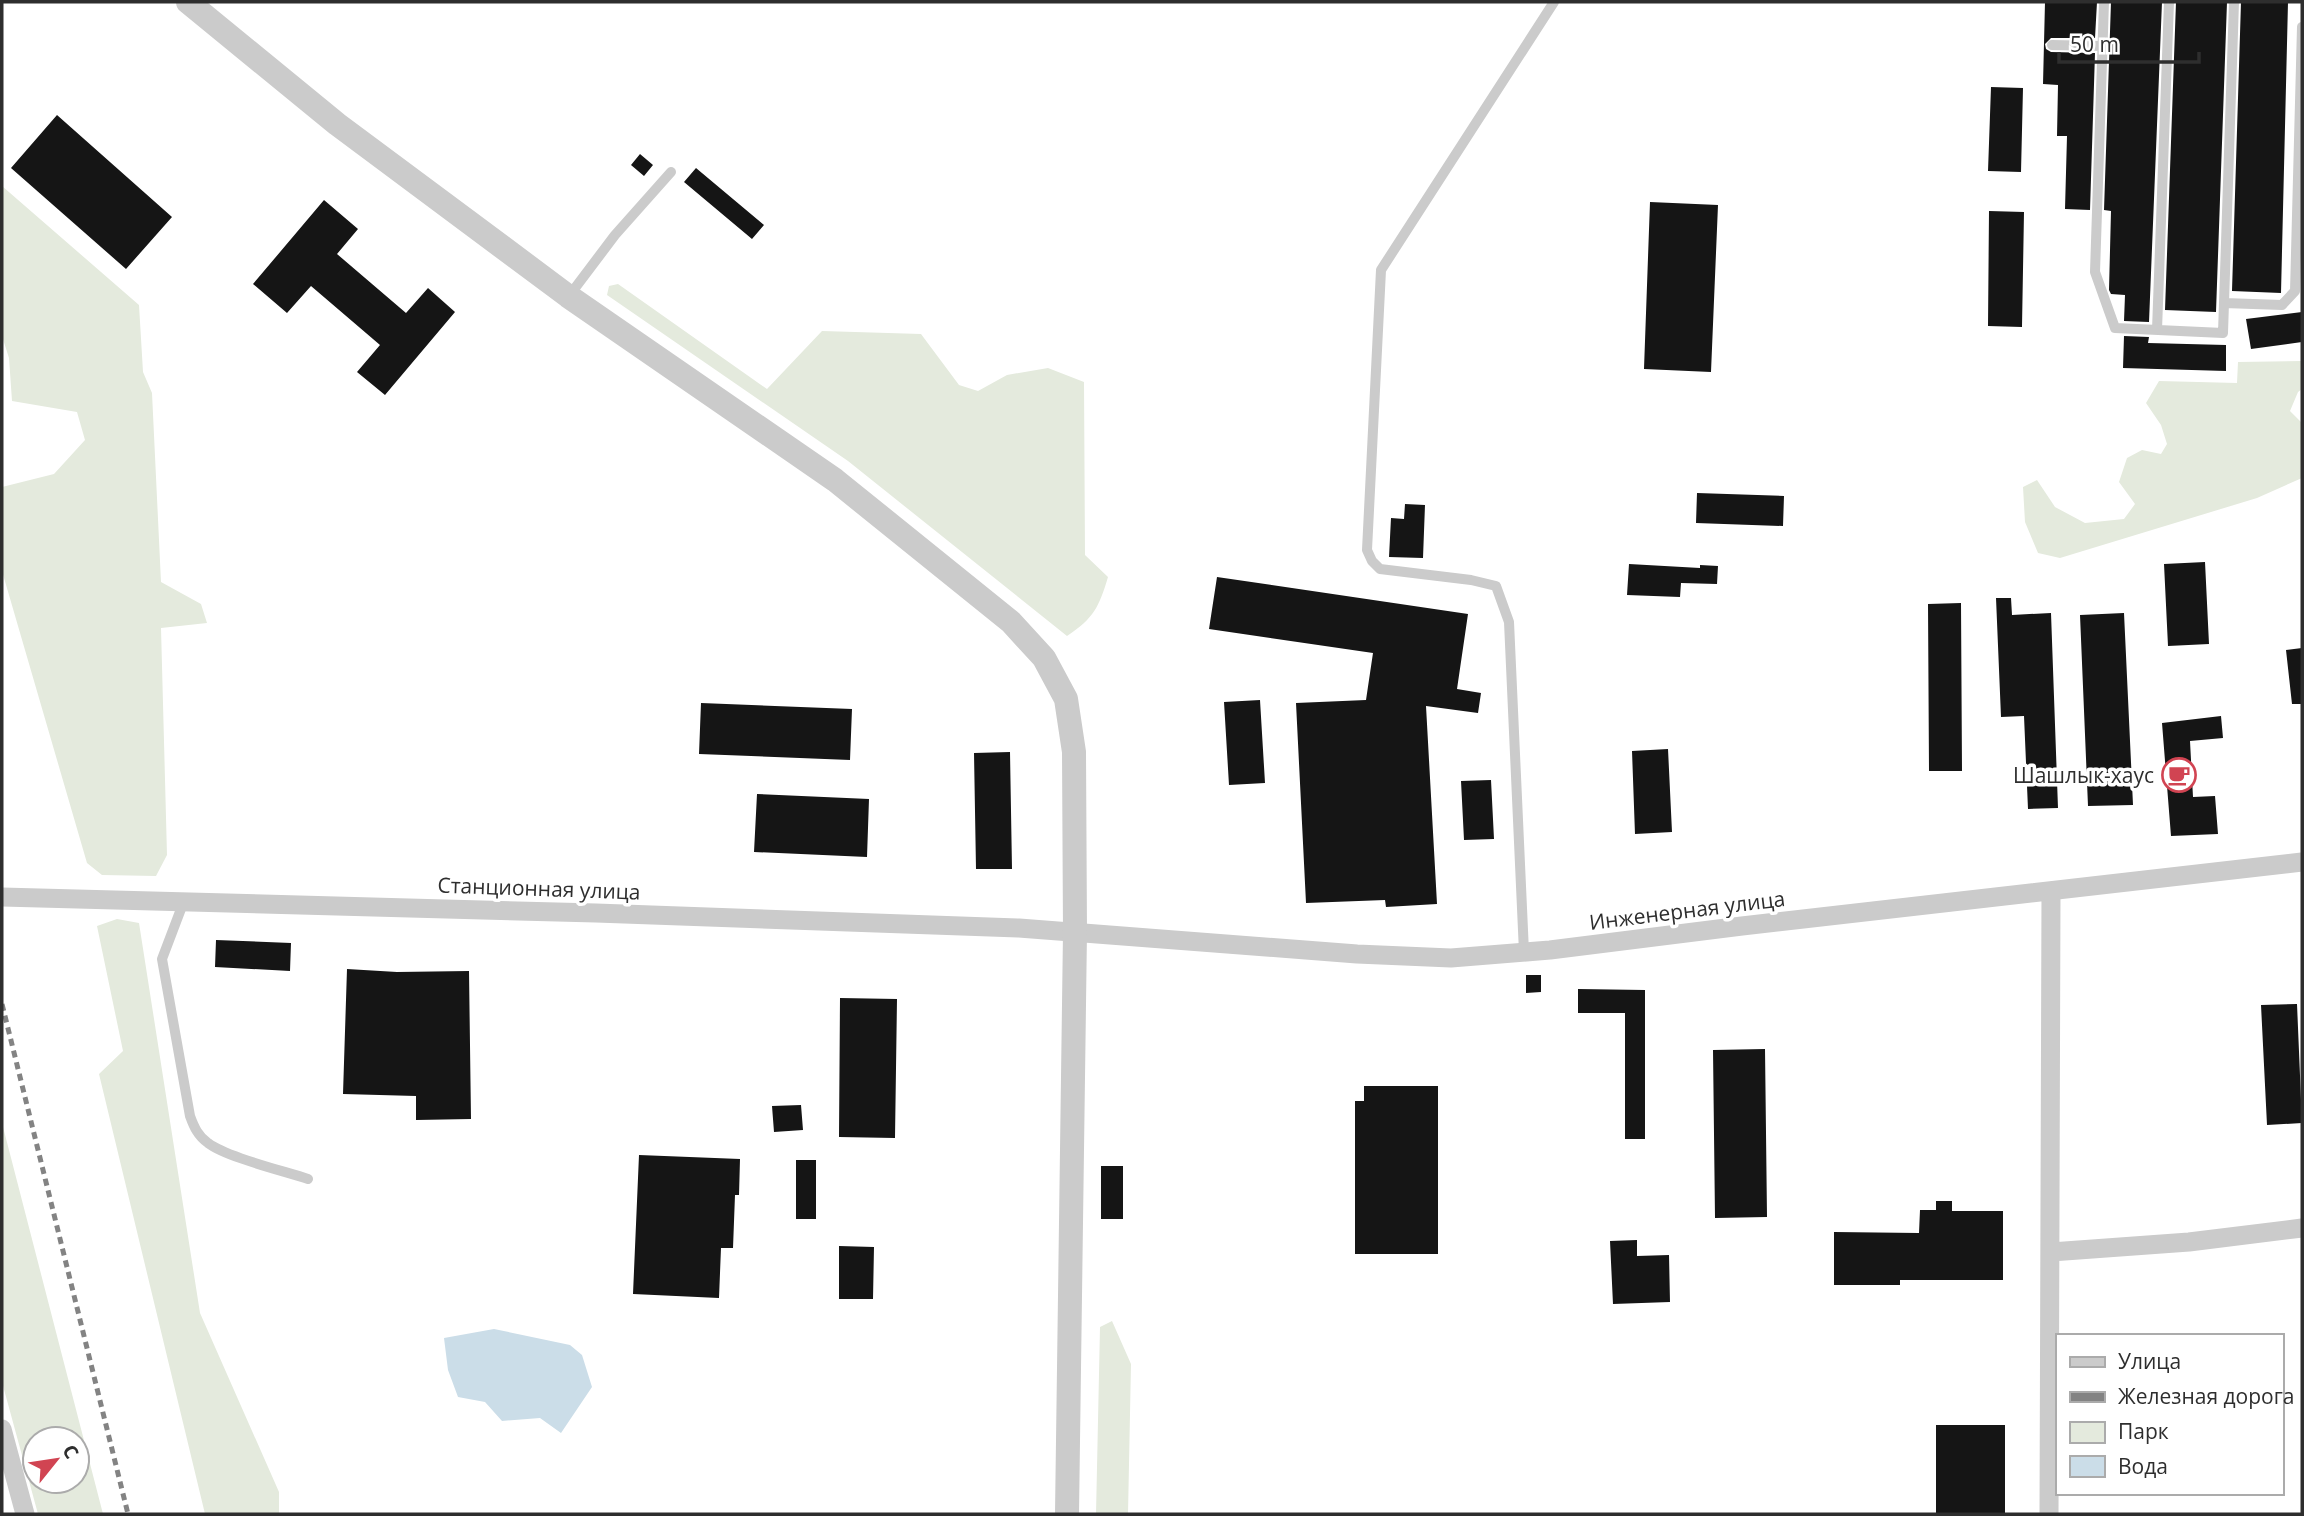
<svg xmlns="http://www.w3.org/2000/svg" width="2304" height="1516" viewBox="0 0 2304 1516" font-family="'Open Sans',sans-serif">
	<rect width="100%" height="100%" fill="#fff"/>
	<!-- green -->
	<path fill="#e4eadd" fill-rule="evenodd" d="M2,186L139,305L143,372L152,393L161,582L201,604L207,623L161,628L167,855L156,876L102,875L87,863L2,571V487L54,474L85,440L77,412L12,401L9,358L2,336Z
		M618,284L767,389L822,331L921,334L959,385L978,391L1007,375L1048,368L1084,382L1085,555L1108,577C1099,607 1094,618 1067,636L848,461L607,295L609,286Z
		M2302,361V389L2298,392L2290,411L2302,423V478L2257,498L2060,558L2038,553L2025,522L2023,487L2037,480L2055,507L2085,523L2124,519L2135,504L2119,482L2127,458L2142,450L2161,454L2167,444L2161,425L2146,403L2159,381L2237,383L2238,362Z
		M117,919L139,923L200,1313L279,1492V1514H205L99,1074L123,1051L97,926Z
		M2,1123L103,1514H38L2,1382ZM77,1439V1481H35V1439Z
		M1112,1321L1131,1364L1128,1514H1096L1100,1327Z"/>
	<!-- water -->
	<path fill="#cbdde8" d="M494,1329L570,1345L582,1355L592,1387L561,1433L540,1418L502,1421L485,1402L458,1397L448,1370L444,1338Z"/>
	<!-- building -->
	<path fill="#151515" d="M2045,2H2097L2095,38H2051L2045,44L2046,49L2051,52L2095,53L2090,210L2065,209L2067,136H2057L2058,85L2043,84Z
		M2111,2H2162L2149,322L2124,321L2125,295L2111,294L2109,290L2111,211L2104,210Z
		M2176,2H2227L2216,312L2165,310Z
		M2241,2H2288L2281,293L2232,291Z
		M1991,87L2023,88L2021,172L1988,171Z
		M57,115L172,217L126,269L11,168Z
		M640,154L653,165L644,176L631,165Z
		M696,168L764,225L752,239L684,182Z
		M324,200L358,229L337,254L406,313L428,288L455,312L385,395L357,372L380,345L311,286L287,313L253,284Z
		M1650,202L1718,205L1711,372L1644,369Z
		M1989,211L2024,212L2022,327L1988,326Z
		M2302,312V342L2251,349L2246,319Z
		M2124,336L2149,337L2148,343L2226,345V371L2123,368Z
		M1697,493L1784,496L1783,526L1696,523Z
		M1405,504L1425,505L1423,558L1389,557L1391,518L1404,519Z
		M2205,562L2209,644L2168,646L2164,564Z
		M1629,564L1700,568V565L1718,566L1717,584L1681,583L1680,597L1627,595Z
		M1217,577L1468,614L1457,689L1481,693L1478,713L1426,706L1437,904L1386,907L1385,900L1306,903L1296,703L1366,700L1373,653L1209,629Z
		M1996,598H2011L2012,615L2051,613L2058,808L2028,809L2024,716L2001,717Z
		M1961,603L1962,771H1929L1928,604Z
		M2124,613L2133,805L2088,806L2080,615Z
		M2302,648V704H2292L2286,650Z
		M1260,700L1265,783L1229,785L1224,702Z
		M701,703L852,709L850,760L699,754Z
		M2221,716L2223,738L2190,741L2193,797L2215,796L2218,834L2171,836L2162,723Z
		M1668,749L1672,832L1635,834L1632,751Z
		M1010,752L1012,869H976L974,753Z
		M1491,780L1494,839L1464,840L1461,781Z
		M757,794L869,799L867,857L754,852Z
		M216,940L291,943L290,971L215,967Z
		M347,969L397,972L469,971L471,1119L416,1120V1096L343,1094Z
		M1526,975H1541V992L1526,993Z
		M1578,989L1645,990V1139H1625V1013H1578Z
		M840,998L897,999L895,1138L839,1137Z
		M2297,1004L2302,1123L2267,1125L2261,1005Z
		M1765,1049L1767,1217L1715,1218L1713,1050Z
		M1364,1086H1438V1254H1355V1101H1364Z
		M801,1105L803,1130L774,1132L772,1106Z
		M639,1155L740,1159L739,1195H735L733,1248H721L719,1298L633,1294Z
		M796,1160H816V1219H796Z
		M1101,1166H1123V1219H1101Z
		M1936,1201H1952V1211H2003V1280H1900V1285H1834V1232L1919,1233L1920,1210H1936Z
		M1637,1240V1256L1669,1255L1670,1302L1613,1304L1610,1241Z
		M839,1246L874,1247L873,1299H839Z
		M1936,1425H2005V1514H1936Z"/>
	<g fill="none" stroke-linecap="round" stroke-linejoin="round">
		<!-- service -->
		<path stroke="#cbcbcb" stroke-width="10" d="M2104,2L2095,272L2115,328L2223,333L2234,2
			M2052,45L2102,46
			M569,296L615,235L671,172
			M2224,303L2282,305L2295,291L2302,27
			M2157,330L2169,2
			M184,901L162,959L190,1116C194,1127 198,1136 208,1143C226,1157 284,1171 308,1179
			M1524,952L1509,622L1496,586L1471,580L1380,569L1372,561L1367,550L1381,270L1554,2"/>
		<!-- minor -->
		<path stroke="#cbcbcb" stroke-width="19" d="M2,897L596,913L1019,928L1357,954L1451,958L1550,950L1742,926L2302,862
			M2051,1252L2189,1242L2302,1228
			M2,1429L25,1514
			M2049,1514L2051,891"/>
		<!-- tertiary -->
		<path stroke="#cbcbcb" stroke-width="24" d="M188,2L337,124L568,296L835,480L1011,622L1044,658L1066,699L1074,752L1075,932L1067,1514"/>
		<!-- rail -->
		<path stroke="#838383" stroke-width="5" stroke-dasharray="7 5" stroke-linecap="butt" d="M2,1004L128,1514"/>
	</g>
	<!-- icons -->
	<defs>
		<g id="cafe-ring" transform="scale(1.75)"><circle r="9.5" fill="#fff" stroke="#d14452" stroke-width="1.5"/><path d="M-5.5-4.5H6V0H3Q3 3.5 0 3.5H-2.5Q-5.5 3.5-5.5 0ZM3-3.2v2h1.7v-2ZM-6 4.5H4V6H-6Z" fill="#d14452"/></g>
	</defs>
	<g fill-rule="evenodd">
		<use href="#cafe-ring" x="2179" y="775"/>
	</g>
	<g text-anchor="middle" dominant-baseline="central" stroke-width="7" stroke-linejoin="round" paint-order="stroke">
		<!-- poi labels -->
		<g font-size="21" fill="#2e2e2e" stroke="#fff" text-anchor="end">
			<text x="2154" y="775">Шашлык-хаус</text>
		</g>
		<!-- street labels -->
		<g font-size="21" fill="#2e2e2e" stroke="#fff">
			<text transform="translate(539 888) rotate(2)">Станционная улица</text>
			<text transform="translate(1687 910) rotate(-7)">Инженерная улица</text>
		</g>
	</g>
	<!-- border -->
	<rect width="2304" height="1516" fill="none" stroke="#2e2e2e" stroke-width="7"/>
	<!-- legend -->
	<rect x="2056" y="1334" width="228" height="161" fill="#ffffff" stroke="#ababab" stroke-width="2"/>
	<rect x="2070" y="1357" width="35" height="10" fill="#cbcbcb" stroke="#ababab" stroke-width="2"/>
	<text x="2118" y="1369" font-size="21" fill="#2e2e2e">Улица</text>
	<rect x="2070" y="1392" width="35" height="10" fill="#838383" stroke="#ababab" stroke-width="2"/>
	<text x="2118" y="1404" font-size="21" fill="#2e2e2e">Железная дорога</text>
	<rect x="2070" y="1422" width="35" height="21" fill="#e4eadd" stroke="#ababab" stroke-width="2"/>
	<text x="2118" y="1439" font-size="21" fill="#2e2e2e">Парк</text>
	<rect x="2070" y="1456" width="35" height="21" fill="#cbdde8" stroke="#ababab" stroke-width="2"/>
	<text x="2118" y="1474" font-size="21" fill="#2e2e2e">Вода</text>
	<!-- north arrow -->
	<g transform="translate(56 1460) rotate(60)"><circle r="33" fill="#ffffff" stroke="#ababab" stroke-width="2"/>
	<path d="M0-5L12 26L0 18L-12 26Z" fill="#d14452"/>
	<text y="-10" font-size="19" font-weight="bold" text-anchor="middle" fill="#2e2e2e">С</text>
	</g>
	<!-- scale -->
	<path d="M2059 52v10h140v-10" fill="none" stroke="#2e2e2e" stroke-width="3.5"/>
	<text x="2070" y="52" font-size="21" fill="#2e2e2e" stroke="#ffffff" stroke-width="5" paint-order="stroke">50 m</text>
</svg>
